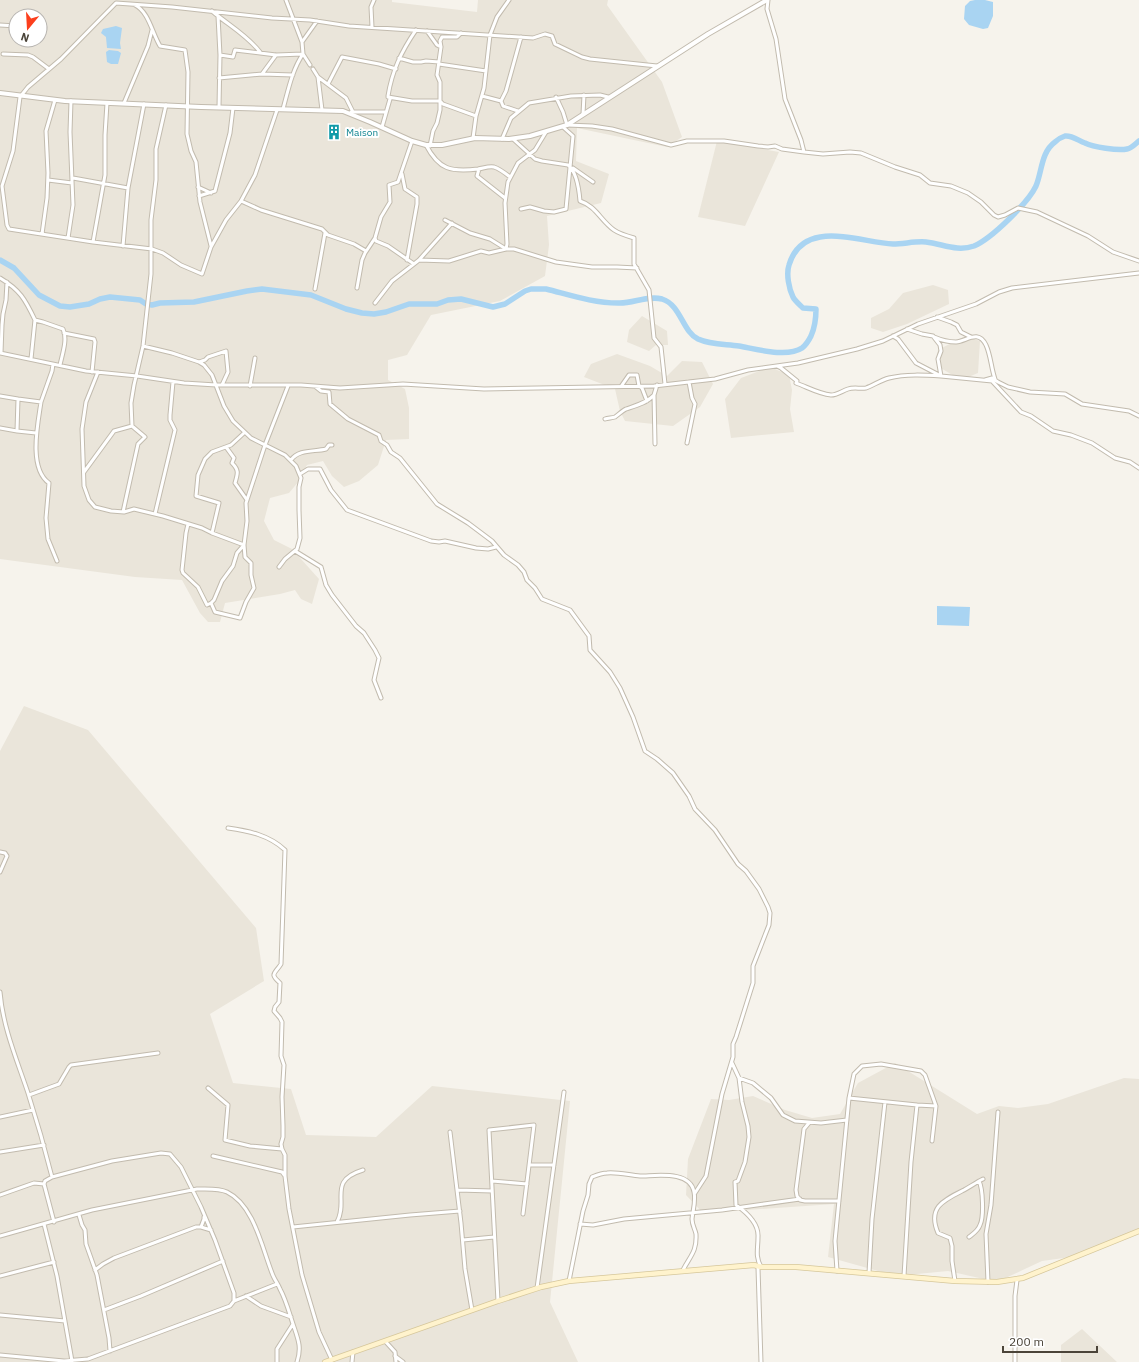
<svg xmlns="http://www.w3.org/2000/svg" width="1139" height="1362" viewBox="0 0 1139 1362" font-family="'IBM Plex Sans',sans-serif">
	<rect width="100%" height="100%" fill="#f6f3ec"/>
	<!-- residential -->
	<path fill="#eae5da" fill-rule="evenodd" d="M0,0H392V2L477,12L478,0H608L607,5L662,82L682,137L667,147L577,128L576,161L609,174L601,203L547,216L549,245L545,276L500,301L431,315L407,355L388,360V380L405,389L409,408V439L386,440L378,465L359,481L344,487L332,476L323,461L307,465L299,481L289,493L270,498L264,521L274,540L292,549L319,579L312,604L301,599L295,590L280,594L225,603L220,622H208L200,613L182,580L135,577L0,559ZM16,16H40V40H16Z
		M717,141L779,152L745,226L698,217Z
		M933,285L948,290L949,304L907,324L883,332L871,328V318L889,309L903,293Z
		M642,316L667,331L668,345H656L649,351L627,342L629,330Z
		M965,336L980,341L978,373L961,380L939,367L936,361L938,350Z
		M617,354L650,366L667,376L682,361L702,362L713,384L700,407L673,426L625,421L620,411L615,389L584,377L591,364Z
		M770,367L789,375L792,390L790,409L794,432L731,438L725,399L741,378Z
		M24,706L88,730L256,928L264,981L210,1014L233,1083L291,1089L306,1135L376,1137L432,1086L570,1101L550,1302L578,1362H0V751Z
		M895,1063L977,1114L999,1106L1018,1108L1048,1104L1124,1078L1139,1079V1231L1078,1256L1042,1261L997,1282L948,1271L896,1276L828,1257L834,1204L703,1213L686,1195L688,1159L711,1099L729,1100L753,1096L785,1110L812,1118L840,1114L858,1083Z
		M1082,1329L1117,1362H1061V1345Z"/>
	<!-- water -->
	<path fill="#a9d4f2" d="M975,0H985L993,2V16L988,28L983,29L969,25L964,19L965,6L970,1Z
		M116,26L122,28L120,43L121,49L107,48L106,37L101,33L103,29Z
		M109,50L118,51L121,53L118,64H111L107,62L106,52Z
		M937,606L970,607L969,626L937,625Z"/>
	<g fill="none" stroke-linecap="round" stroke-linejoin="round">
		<!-- river -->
		<path stroke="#a9d4f2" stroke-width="5.5" d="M0,260L14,268L39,295L60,306L70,307L89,304L100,299L110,297L140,300L146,304L152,305L160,303L194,302L247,291L262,289L311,295L346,309L362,313L374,314L386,312L409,304H437L448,300L461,299L493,307L505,304L525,291L531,289H546C570,295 593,303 618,303C632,304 648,295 662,299C681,305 682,331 698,339C711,345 726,344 739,346C756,349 787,358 802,348C806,345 809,340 811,336C815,327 816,319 816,309L803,308C800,305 795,301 793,297C789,289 786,274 789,265C803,218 858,242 893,244C904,244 915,241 926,242C943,244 957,252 974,246C991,239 1028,203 1036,186C1042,172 1041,152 1055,142C1057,140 1062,137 1065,136C1072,135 1079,141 1085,143C1093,147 1118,151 1127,149C1132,148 1135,144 1139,141"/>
		<!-- minor casing -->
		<g stroke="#c2bbae" stroke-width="5">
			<path id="minor" d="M286,0L302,42L303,54L310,65
				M768,0L767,9L776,39L785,99L801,140L804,152
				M135,5C149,12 152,33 160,46L185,50L188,72L187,134L191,151L196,162L200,202L211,246
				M212,11C228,25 246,34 260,52
				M218,16L220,55L219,107
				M0,25L16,26
				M372,27L371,7L374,0
				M427,31L437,45L441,47
				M302,42L317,21
				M3,54L28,55L33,57L49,69
				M220,55L233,57L235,50L276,55L303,54
				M399,58L413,62H421L426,61L439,62
				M439,64L486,71
				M313,69L318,77L322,110
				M262,74L276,55
				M318,77L346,98L353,112
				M219,78L262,74L293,75
				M328,84L342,57L379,64L396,69
				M482,96L501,101L503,106L518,111
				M388,97L412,101H440L443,104L476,116
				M556,97L563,112L567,125L592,126L612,129L671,145L687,141H724L758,146L768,147L775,146L782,149L804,152L823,154L850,152L861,153L895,167L920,175L930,183L951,186L968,193L981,202L994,215L998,217L1005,215L1018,208L1037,212L1088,236L1113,252L1139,261
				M501,101L506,91L521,37
				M124,103L148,46L152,30
				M283,109C288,91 292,70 303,54
				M277,110L255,175L241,201L226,220L211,247L202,274L181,265L163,253L152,249L93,242L9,229L7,225L2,186L13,151L20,97L28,87L61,59L116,3L172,7L272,18L310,20L349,26L533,38L545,34L552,36L555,44L582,57L590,59L657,66
				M351,112H386
				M583,114L584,95
				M382,127L390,99L388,96C392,71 401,52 416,30
				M473,138L476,116L484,88L490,35L497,17L509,0
				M502,139L511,118L529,103L571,96L600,95L608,97
				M513,139L535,159L542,161L568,165C577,172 579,189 580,201C596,206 601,221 614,230C620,234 627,236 634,238V264L649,290L654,338L661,347L665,384
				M412,141L398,182L389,185L390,202L381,217L375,238L376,241L388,246L414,264L419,260L449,261L481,251L489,253L506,249H514L556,262L592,267H617L637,268
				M426,145C439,170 451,172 478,169C484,168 489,166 494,167C500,169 505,173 510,177
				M430,146L433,131L437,123L440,110V82L437,75L441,47L440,41L442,37H457L461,33
				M573,168L593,182
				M479,169L477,176L505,198
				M402,174L405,189L417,197V204L407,260
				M73,178L128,188
				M48,180L72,183
				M198,187L211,193
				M199,196L215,191L230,133L233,108
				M241,201L261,210L322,229L328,235L354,244L366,251
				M521,209L530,207L544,211L554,212L566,209L573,136L563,127
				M445,220L470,233L490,239L506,249L507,244L505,203L508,182L518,163L535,150L546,132
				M42,234L47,198L48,173L46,131L55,100
				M68,238L73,205L70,132L71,101
				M93,242L105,175V135L107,103
				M123,246L128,188L144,104
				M419,260L452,223
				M0,278C20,290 25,299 35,320L43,322L63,329C68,339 62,355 60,365
				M357,288L362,260L365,253L375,238
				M315,289L325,233
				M375,303L392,281L414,264
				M937,317L951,322L957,325L961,332L971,337
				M64,333L94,339L95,342L92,372
				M893,336L898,339L916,363L941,376L992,381L1021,412L1031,416L1053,431L1071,435L1092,443L1115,458L1130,462L1139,468
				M934,337C941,340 948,342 956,342C967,341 978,329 986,345C991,356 991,368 995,379
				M143,346L172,353L199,362L204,365L212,375L224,406L233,421L251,438L285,455L296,466L301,478L299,487V510L300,538L297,549L285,559L279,567
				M0,353L86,371L137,376L184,383L216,385H301L340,388L403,384L484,389L654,386L715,379L748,370L798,363L857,349L883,341L918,324L976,304L999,292L1012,288L1139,273
				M1,353L2,325L3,314L6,300L7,282
				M31,359L35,320
				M199,362L205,360L208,357L226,351L228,372L222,385
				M777,366L781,368L797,381L796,383C807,387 819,394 831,395C837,395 842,391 848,389C854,387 860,389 866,388C874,385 881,380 889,378C906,374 924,375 941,376L938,359L941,351L940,345L933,336L922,334L907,329
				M98,372L86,402L82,429L84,486L89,500L95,507L111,511L124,512L134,509L163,516L202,528L212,533
				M985,380L992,378L998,382L1008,387L1030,392L1065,394L1082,404L1129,411L1139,416
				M622,385L629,375H637L639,386L642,388L647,401
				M250,386L255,358
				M316,387L321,391L329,392L330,404L348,419L379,435L381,441L387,445L391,452L400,458L437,504L468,523L492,541L504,555L518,565L524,572L527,580L535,588L542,599L570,610L589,636L590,650L610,672L620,688L633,717L645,751L657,759L673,773L689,796L695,809L715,830L738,864L746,871L759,889L768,907L770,913L769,925L753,966V983L736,1037L733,1044V1057L722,1094L706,1176L695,1193
				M0,396L18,399
				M41,402C38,423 28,468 49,483L46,518L48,539L57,561
				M605,419C608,418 612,418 615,417C618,415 622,411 626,409C635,406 647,403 654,395
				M0,428L17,431L18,399L41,402L52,371L53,364
				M17,431L36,433
				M687,443L695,404L692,398L689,382
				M655,444L654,395L657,385
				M226,447L234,458L232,463C239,470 238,473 235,483L247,500
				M291,460C299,449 314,452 326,449L329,445H332
				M84,472L114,431L132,426
				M300,474L308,469H320L331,490L347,510L431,541L439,542L445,541L476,548L488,549L496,547
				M123,512L138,444L145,437L132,426L131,403L134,385L143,346L151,274V220L156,180V149L166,105
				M155,514L175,430L170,420V415L173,382
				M188,524L186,533L182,570L183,573L198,587L207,605L211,603L214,600L222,581L233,566L237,553L244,545L212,533L219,503L196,496L198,475L205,459L212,452L231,445L244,433
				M295,551L321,567L326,585L332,595L356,626L364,633L375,650L379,658L374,680L381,698
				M211,603L215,612L240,618L246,602L254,588L251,575V563L245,557L244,545L247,521L246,503L265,445L288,386
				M228,828C249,831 269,835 285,850L281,964C275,974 269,973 280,983L279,1002L275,1007L274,1011L280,1018L282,1022L281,1056L284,1065L282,1097L283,1126V1137L281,1144L282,1149
				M0,852L5,853L7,856L0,872
				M0,992C3,1028 17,1060 28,1093C37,1121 45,1149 52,1177L45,1181L44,1184L54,1222
				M732,1063L739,1078L742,1102L748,1126L749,1137L745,1162L738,1181L735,1182L736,1205C746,1212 759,1223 758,1237C758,1249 755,1256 761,1267L758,1268L761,1362
				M739,1078L753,1083L771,1098L783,1115L795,1121L821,1123L847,1120
				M208,1088L228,1105L225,1140L250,1146L282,1149L285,1155V1176
				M29,1095L59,1084L69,1067L71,1065L158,1053
				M849,1098L917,1105
				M0,1117L33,1110
				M809,1123L804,1129L803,1137L796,1190L797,1196L800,1200L805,1201H839
				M450,1132L461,1223L465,1269L472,1310
				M0,1152L44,1145
				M213,1156L282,1172L285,1176L289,1209L302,1275L319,1332L332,1360
				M530,1165H554
				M492,1181L527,1184
				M458,1190L492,1191
				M0,1195L34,1183L44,1184
				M79,1215L82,1225L85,1230L86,1244L97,1275L109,1338L110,1351
				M337,1222C349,1200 327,1181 363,1170
				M44,1224L57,1276L72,1361
				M580,1224L593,1225L624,1219L722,1210L800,1199
				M201,1227L204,1219V1217
				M293,1227L410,1215L460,1211
				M0,1236L92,1210L197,1189C207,1189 219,1188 227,1192C254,1205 262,1248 272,1273C274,1279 278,1284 280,1289C286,1300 289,1312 293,1324L277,1349V1362
				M969,1237C974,1233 978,1231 980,1225C984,1217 983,1189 979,1181
				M463,1240L494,1237
				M95,1270L103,1264L114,1258L196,1227H201L211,1230
				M837,1271L835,1241L849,1098L854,1074L862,1066L881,1064L921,1071L925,1075L936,1106L932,1141
				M869,1273L872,1219L885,1102
				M0,1276L54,1262
				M904,1276L911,1162L917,1105L936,1106
				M569,1281L583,1211L588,1195L589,1184L592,1177C597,1175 602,1173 607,1173C617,1172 629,1175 640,1176C656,1176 690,1170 694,1192C696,1201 693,1210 692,1219C692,1225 695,1229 696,1234C697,1252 690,1256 683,1270
				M955,1281L952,1261V1246L950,1238L938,1233C927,1207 944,1200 964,1190C971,1186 977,1182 983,1179
				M988,1282L986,1234L991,1205L998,1112
				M537,1288L564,1092
				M246,1296L261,1306L291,1317
				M234,1301L277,1284
				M498,1301L489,1130L534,1125L523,1214
				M104,1310L141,1296L223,1261
				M0,1315L65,1321
				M293,1324C298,1339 302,1347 297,1362
				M385,1341L395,1352L396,1362
				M0,1355L64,1361L88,1359L230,1306L234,1301V1293L215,1240L201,1207L181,1167L170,1154L161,1153L112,1161L52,1177
				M395,1356L403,1362
				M352,1362L353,1352
				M1015,1362V1296L1017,1280"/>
		</g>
		<!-- tertiary casing -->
		<g stroke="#c2bbae" stroke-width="6">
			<path id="tertiary" d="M0,93L65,101L201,107L343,111L370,122L412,141L426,145H442L475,138L509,139L530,136L567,125L708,34L767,0"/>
		</g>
		<!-- secondary casing -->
		<g stroke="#d6c79b" stroke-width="6">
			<path id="secondary" d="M325,1362L498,1301L541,1287L569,1281L754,1265L761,1267H796L955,1281L997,1282L1023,1278L1139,1231"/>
		</g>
		<!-- minor -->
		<use href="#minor" stroke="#fff" stroke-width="3"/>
		<!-- tertiary -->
		<use href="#tertiary" stroke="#fff" stroke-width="4"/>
		<!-- secondary -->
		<use href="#secondary" stroke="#fff3cd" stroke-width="4.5"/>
	</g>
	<!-- icons -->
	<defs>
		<g id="building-bare" transform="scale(1.2)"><path d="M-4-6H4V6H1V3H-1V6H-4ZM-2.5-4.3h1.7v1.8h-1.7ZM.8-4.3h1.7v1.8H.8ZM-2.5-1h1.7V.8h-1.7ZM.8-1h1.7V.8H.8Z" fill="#0f9aa8" stroke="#fff" stroke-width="2.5" paint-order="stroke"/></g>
	</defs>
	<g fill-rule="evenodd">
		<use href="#building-bare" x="334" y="132"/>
	</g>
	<g text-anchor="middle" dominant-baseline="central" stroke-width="4" stroke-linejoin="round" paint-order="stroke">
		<!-- culture labels -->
		<g font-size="10" fill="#0d838f" stroke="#fff" text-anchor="start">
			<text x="346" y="132">Maison</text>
		</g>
	</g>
	<!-- north arrow -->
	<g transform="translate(28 28) rotate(198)"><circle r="19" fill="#ffffff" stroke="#b7b4b0"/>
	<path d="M0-3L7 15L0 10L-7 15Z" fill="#fc3f1d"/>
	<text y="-6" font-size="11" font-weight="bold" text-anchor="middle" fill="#4b4439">N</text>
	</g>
	<!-- scale -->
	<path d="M1003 1346v6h94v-6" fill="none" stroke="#4b4439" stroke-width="2"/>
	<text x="1009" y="1346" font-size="12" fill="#4b4439" stroke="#ffffff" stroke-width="3" paint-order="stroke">200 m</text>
</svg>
